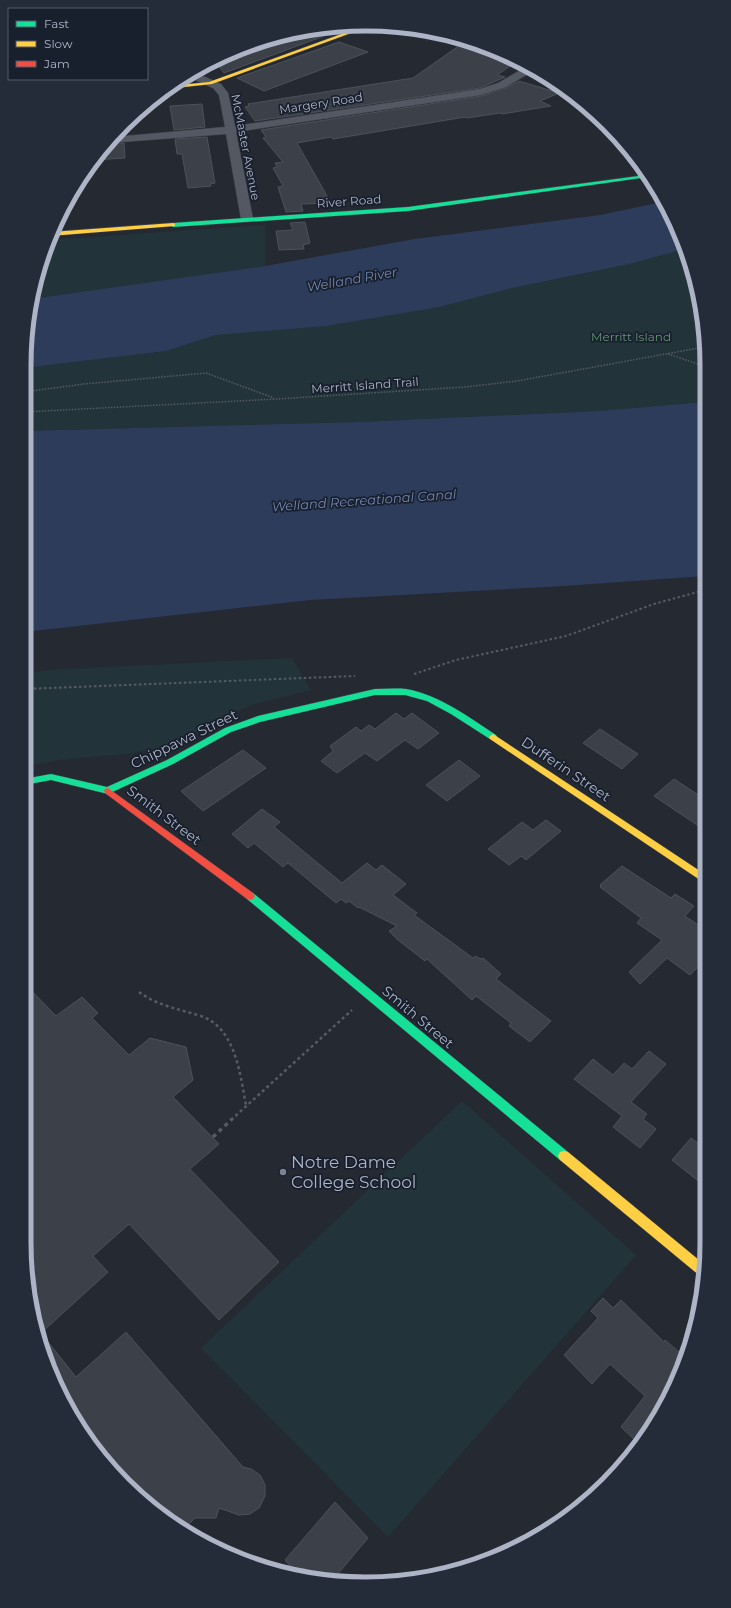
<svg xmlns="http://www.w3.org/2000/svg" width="731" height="1608" viewBox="0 0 731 1608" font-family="Montserrat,sans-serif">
	<rect width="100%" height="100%" fill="#252932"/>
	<!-- green -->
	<path fill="#223339" d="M265,225V266L31,299L48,240Z
		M685,249L704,321V402L599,411L360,422L24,431V368L166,351L216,335L326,326L440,307L508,289L588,273Z
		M292,658L311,690L254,704L160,748L134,753L60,760L24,766V674L47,670Z
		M462,1101L636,1255L388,1537L201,1348Z"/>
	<!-- water -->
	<path fill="#2e3c5b" d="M662,202L681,235L685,249L629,264L508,289L440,307L326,326L216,335L166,351L24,368L31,299L265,266L415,239L600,215Z
		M704,402L705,576L563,586L310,600L24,632V431L360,422L599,411Z"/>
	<!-- building -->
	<path fill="#3c4049" stroke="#4c515a" d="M301,30H306L324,36L224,73L215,61L235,50Z
		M339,42L368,52L264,91L237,78Z
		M460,45L496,54L495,55L516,62L497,75L505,77L480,88L255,121L245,107L249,106L248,104L413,78Z
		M519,81L559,93L540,101L551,106L502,114L500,113L467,118L465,117L333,139L331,137L297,143L331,203L301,204L303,211L286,212L278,187L283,186L273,168L277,167L275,163L283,162L263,138L266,137L261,130L481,96L506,88Z
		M202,104L205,127L174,130L170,106Z
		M207,137L215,183L210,184L211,186L188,188L182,154H177L175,139Z
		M124,143L125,158L94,160L108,144Z
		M305,222L310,243L303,245L304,249L279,250L276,231L293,230L290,223Z
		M396,713L404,719L412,713L439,733L418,749L405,740L377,761L365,753L337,773L321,761L333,751L330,746L356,727L361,731L369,725L375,729Z
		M600,729L638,754L622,769L583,743Z
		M243,750L266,768L203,811L181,791Z
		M459,760L480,776L447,801L426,785Z
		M674,779L706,800V831L654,796Z
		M262,809L280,822L274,827L342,883L367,863L376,870L382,865L406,884L393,895L417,913L414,915L473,958L476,956L480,959L483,958L501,974L496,979L551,1021L530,1042L509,1026L511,1023L476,996L472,1000L427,959L425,961L398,940L389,931L397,926L359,907L358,908L349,901L346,903L341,899L336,903L288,863L283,867L254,843L248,848L232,834Z
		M546,820L561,831L526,860L521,856L509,865L488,849L522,822L533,830Z
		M622,866L671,898L675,894L694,906L685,916L706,930V959L690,975L667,958L640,984L629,972L662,940L637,923L641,918L600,887L601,886L600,885Z
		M24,983L56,1016L82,997L98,1013L92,1018L129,1055L150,1038L186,1047L193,1080L173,1097L219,1144L190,1169L279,1262L219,1320L129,1224L93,1256L108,1272L41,1333L76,1377L126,1332L243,1467L251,1469L260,1475L265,1485V1496L259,1508L250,1514L239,1515L219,1508L216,1518H195L184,1529L109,1467L70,1413L42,1352L24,1242Z
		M649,1051L666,1064L631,1102L647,1114L643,1119L656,1129L640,1148L613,1127L622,1116L574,1079L593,1059L613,1075L624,1063L632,1069Z
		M691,1138L707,1150V1188L672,1160Z
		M603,1298L613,1308L621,1300L664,1342L665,1340L686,1358L681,1373L638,1443L621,1427L645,1396L610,1364L592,1384L564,1355L598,1318L591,1311Z
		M335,1502L368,1538L332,1581L313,1579L304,1568L298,1575L285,1560Z"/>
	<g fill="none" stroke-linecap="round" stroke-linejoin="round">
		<!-- street casing -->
		<g stroke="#41444c" stroke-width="1">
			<path id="street" d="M526,67L533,71L506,87L481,95L236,132L253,219L251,221H243L241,219L226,134L109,143L114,137L225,127L219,95L213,88L186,76L194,72L221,84L228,93L235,126L480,89L498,83Z"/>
		</g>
		<!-- fast casing -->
		<g stroke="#41444c" stroke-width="1">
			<path id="fast" d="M646,175L648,177L408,211L173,227L170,225L173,223L408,207Z
				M375,689C385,689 396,688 406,689C440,695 468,717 496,735L497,737L496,739H490L451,714L427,701L405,695H375L260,722L231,732L173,764L108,794L51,780L24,785V779L51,774L107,787L167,760L225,728L258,716Z
				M250,892L253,893L568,1152L570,1156L568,1160L564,1161L560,1160L247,899L245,896L247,893Z"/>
		</g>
		<!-- slow casing -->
		<g stroke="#41444c" stroke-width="1">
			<path id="slow" d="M369,24L373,25L212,84L166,89L170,86L209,82Z
				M173,223L175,224V226L50,236L51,232Z
				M493,734L706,875V884L490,739L489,737Z
				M564,1151L568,1152L705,1265L704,1278L700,1276L560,1160L558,1156L560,1152Z"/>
		</g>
		<!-- jam casing -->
		<g stroke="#41444c" stroke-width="1">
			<path id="jam" d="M108,788L253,893L255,896L253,899L250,900L247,899L105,793L104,791L105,789Z"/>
		</g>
		<!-- path-far3 -->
		<path stroke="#565c64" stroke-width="1.5" stroke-dasharray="1.5 1.5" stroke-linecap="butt" d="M668,354L704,366
			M24,392L84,384L206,373L274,398
			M24,412L277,399L465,387L517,381L704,347"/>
		<!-- path-far2 -->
		<path stroke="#565c64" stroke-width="2" stroke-dasharray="2.5 2.5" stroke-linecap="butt" d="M414,674L456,660L566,636L654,604L705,590
			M24,689L355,676"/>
		<!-- path-far1 -->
		<path stroke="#565c64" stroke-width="2.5" stroke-dasharray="3 3" stroke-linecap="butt" d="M139,992C158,1006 179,1009 201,1016C236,1028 240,1075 246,1105
			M231,1120L352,1010"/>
		<!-- path -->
		<path stroke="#565c64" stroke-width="3.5" stroke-dasharray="4 4" stroke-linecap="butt" d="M213,1137L232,1119"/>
		<!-- street -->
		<use href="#street" fill="#545862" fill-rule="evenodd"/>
		<!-- fast -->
		<use href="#fast" fill="#16e098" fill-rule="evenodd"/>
		<!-- slow -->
		<use href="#slow" fill="#ffcf43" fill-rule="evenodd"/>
		<!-- jam -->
		<use href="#jam" fill="#f24e42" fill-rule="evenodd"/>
	</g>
	<!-- markers -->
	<circle fill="#7d8392" stroke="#181f2d" stroke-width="1.5" cx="283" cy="1172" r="4"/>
	<g text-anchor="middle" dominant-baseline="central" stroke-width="3.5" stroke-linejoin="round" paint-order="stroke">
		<!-- far-street labels -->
		<g font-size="12" fill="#acb4c6" stroke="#181f2d">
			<text transform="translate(321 103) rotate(-9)">Margery Road</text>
			<text transform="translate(246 147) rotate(79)">McMaster Avenue</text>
			<text transform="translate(349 201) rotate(-4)">River Road</text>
			<text transform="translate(365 385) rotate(-4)">Merritt Island Trail</text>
		</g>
		<!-- far-park labels -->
		<g font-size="12" fill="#639774" stroke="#181f2d">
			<text x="631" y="336">Merritt Island</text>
		</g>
		<!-- far-water labels -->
		<g font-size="13" font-style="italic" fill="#7387b0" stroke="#181f2d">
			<text transform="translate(352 279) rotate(-10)">Welland River</text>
			<text transform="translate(364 500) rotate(-4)">Welland Recreational Canal</text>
		</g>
		<!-- street labels -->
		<g font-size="14" fill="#acb4c6" stroke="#181f2d">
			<text transform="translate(184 739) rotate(-26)">Chippawa Street</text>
			<text transform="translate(566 769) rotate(34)">Dufferin Street</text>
			<text transform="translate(164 815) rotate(37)">Smith Street</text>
			<text transform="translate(418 1017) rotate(40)">Smith Street</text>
		</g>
		<!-- near-poi labels -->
		<g font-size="17" fill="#acb4c6" stroke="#181f2d" text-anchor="start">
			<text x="291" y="1162">Notre Dame<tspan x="291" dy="20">College School</tspan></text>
		</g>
	</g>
	<!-- crop -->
	<path d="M0 0H731V1608H0ZM365 31H366A334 334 0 0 1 700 365V1243A334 334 0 0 1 366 1577H365A334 334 0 0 1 31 1243V365A334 334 0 0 1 365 31Z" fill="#242b39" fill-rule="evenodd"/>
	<path fill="none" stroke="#acb4c6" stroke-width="5" d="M365 31H366A334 334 0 0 1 700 365V1243A334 334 0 0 1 366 1577H365A334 334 0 0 1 31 1243V365A334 334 0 0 1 365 31Z"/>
	<!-- legend -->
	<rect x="8" y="8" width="140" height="72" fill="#181f2d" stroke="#535b6a"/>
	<rect x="16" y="21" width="20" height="6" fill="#16e098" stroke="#535b6a"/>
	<text x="44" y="28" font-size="12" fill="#acb4c6">Fast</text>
	<rect x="16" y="41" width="20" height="6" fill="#ffcf43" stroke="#535b6a"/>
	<text x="44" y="48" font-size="12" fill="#acb4c6">Slow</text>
	<rect x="16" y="61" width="20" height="6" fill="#f24e42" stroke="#535b6a"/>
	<text x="44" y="68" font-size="12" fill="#acb4c6">Jam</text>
</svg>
